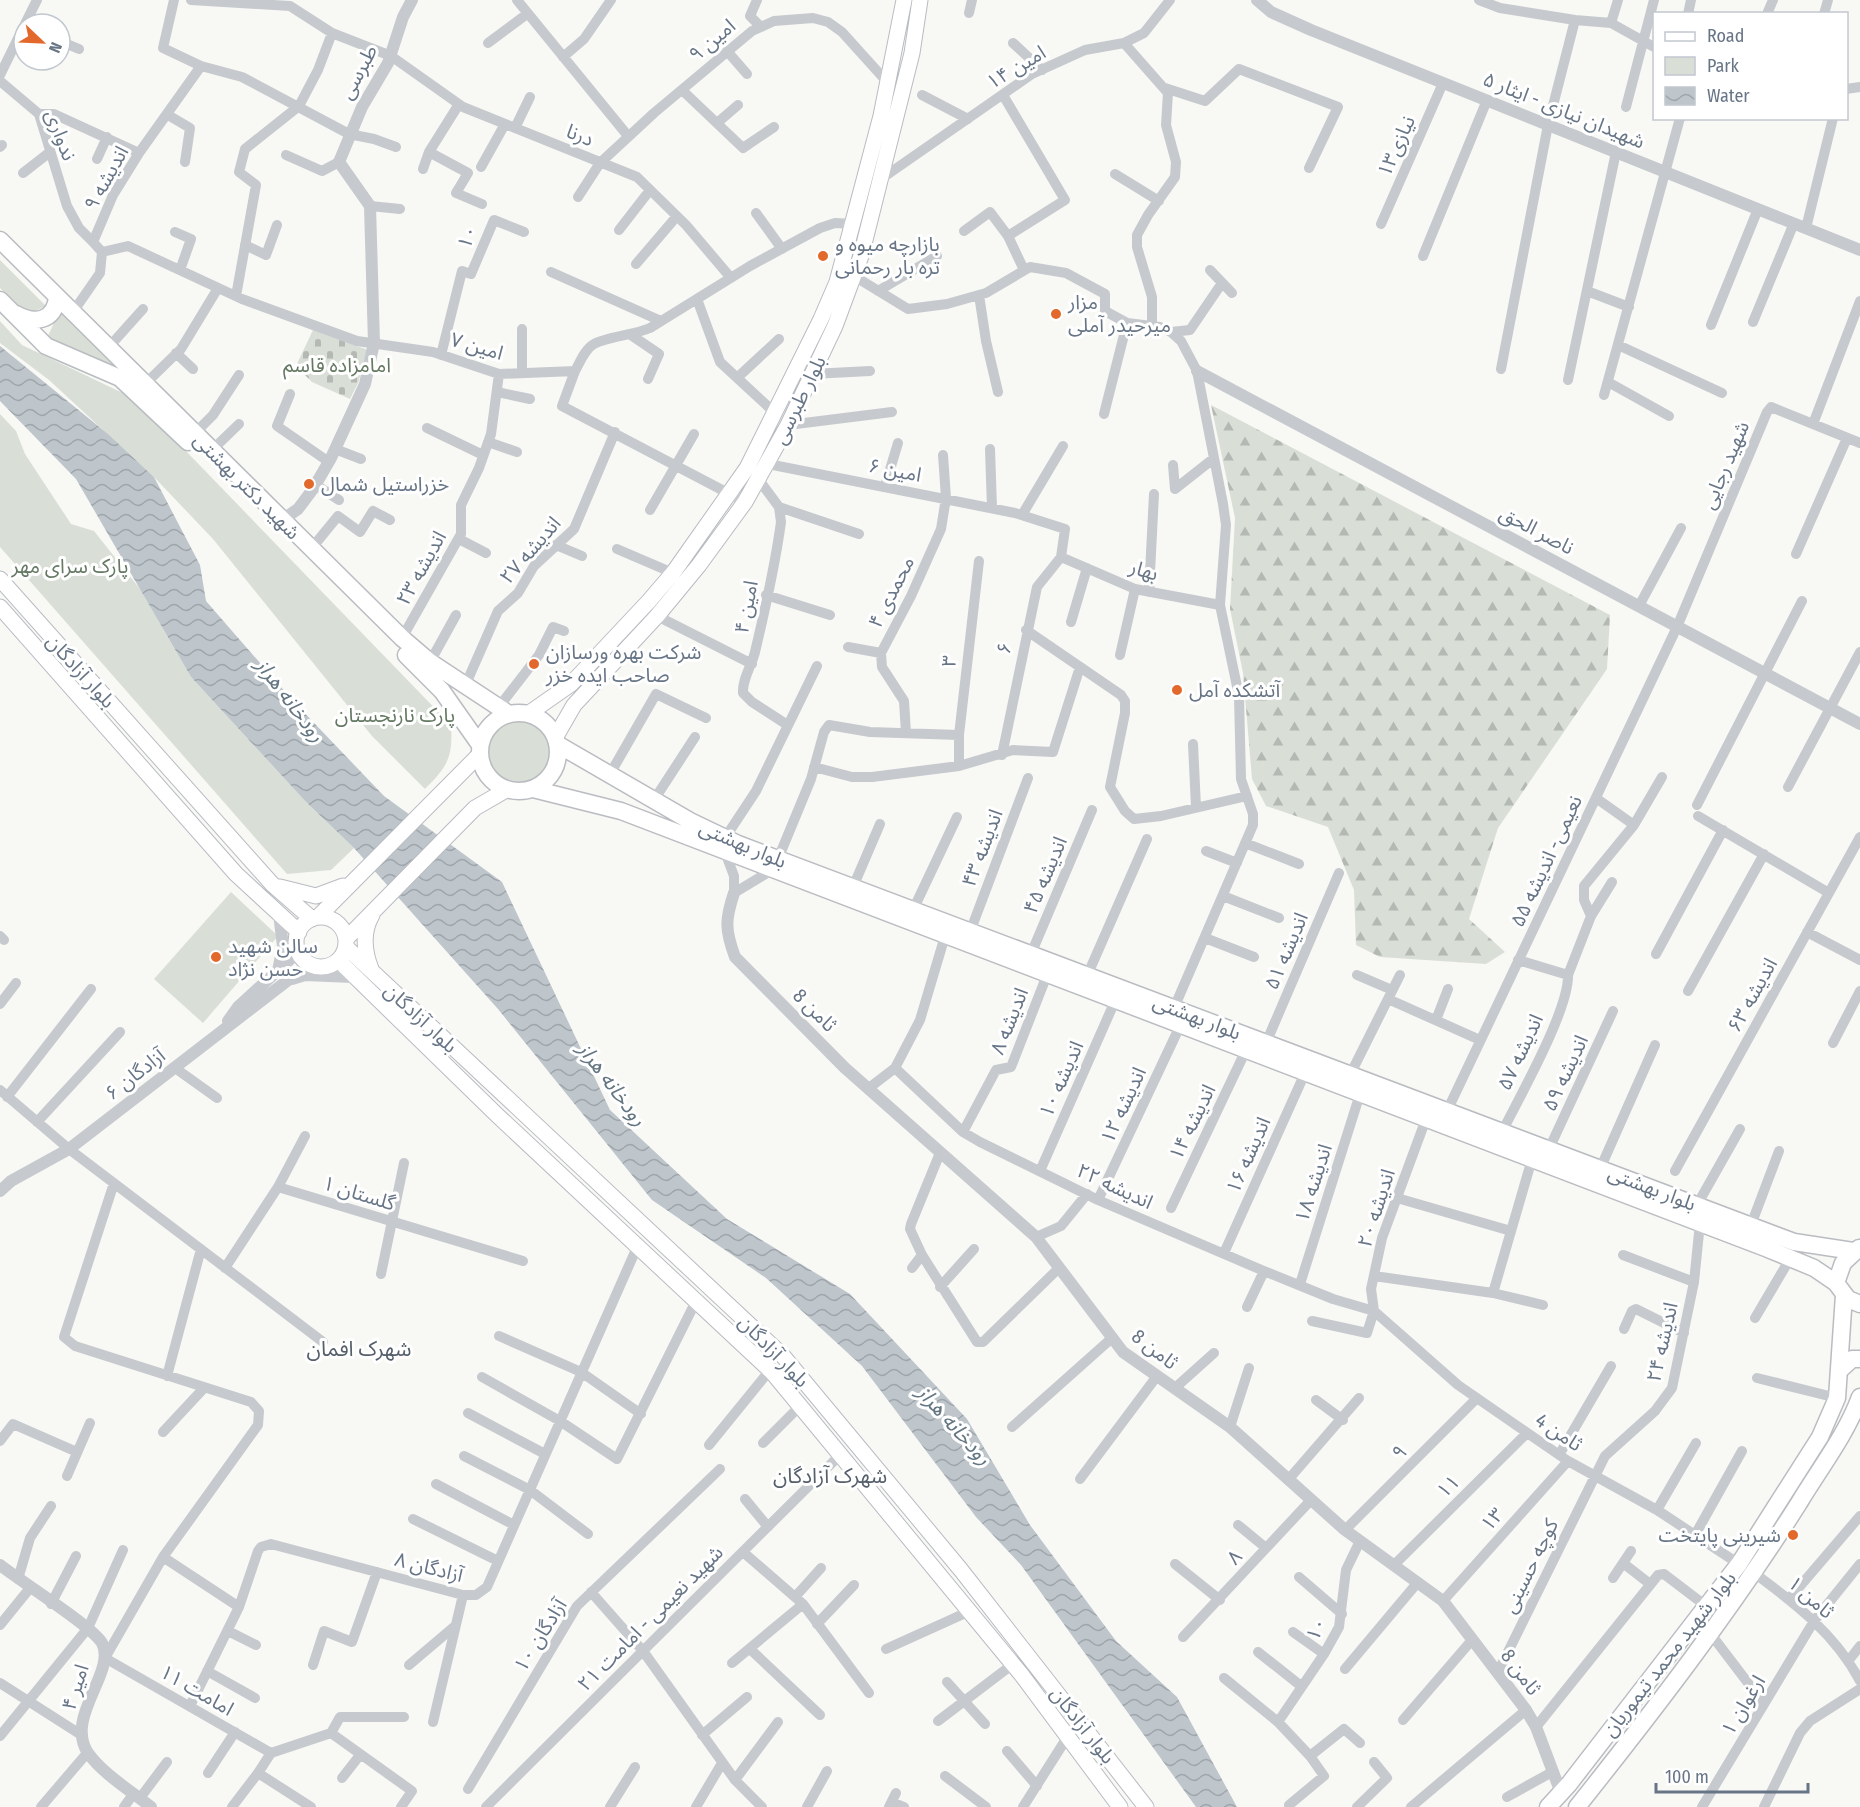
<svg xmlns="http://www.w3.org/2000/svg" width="1860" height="1807" viewBox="0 0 1860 1807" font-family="'Fira Sans Condensed','Noto Sans Arabic',sans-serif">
	<defs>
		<pattern id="forest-firs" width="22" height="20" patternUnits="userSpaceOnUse" patternTransform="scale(1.5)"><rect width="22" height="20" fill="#d9dfd6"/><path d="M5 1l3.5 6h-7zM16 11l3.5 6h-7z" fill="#b4b9b3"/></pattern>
		<pattern id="cemetery-stones" width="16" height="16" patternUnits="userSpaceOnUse" patternTransform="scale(1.5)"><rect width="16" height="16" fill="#d9dfd6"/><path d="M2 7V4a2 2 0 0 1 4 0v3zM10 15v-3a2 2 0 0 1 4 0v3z" fill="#b4b9b3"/></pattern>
		<pattern id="water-waves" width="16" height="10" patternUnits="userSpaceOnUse" patternTransform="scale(1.5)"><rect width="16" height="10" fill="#bec6cc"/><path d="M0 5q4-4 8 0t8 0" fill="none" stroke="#9ea5ab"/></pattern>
	</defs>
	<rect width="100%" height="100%" fill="#f8f8f5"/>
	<!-- green -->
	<path fill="#d9dfd6" d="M0,260L46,306L33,312L17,305L0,288Z
		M61,308L144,392L46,340Z
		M0,321L22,345L127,395L183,448L451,725C453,757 448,766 425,789L372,736L213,539L154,477L49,380L0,343Z
		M0,414L16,431L25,454L71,524L94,531L140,589L191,677L306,802L354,848L331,870L287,874L0,547Z
		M480 752a39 39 0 1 1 78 0a39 39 0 1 1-78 0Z
		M231,892L278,936L203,1023L154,979Z"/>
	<!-- forest -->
	<path fill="url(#forest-firs)" d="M1211,405L1610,615L1607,669L1498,828L1469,919L1505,952L1486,964L1380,957L1356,945L1354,890L1328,827L1266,806L1252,779L1243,673L1230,609L1235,518Z"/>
	<!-- cemetery -->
	<path fill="url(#cemetery-stones)" d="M313,330L368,350L358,383L350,399L312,382L296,366Z"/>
	<!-- water -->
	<path fill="url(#water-waves)" d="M0,346L108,434L154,477L200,565L206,601L294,702L384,796L502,882L610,1110L727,1219L850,1294L967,1419L1030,1525L1116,1641L1177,1697L1237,1807H1196L1021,1565L976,1517L862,1366L766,1278L652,1200L498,1009L354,848L306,802L191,677L76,479L0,401Z"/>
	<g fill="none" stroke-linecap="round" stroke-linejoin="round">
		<!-- secondary casing -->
		<g stroke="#b8bcc2" stroke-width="17">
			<path id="secondary" d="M0,579L272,884L312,919
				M0,607L236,874L299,932
				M528,714L571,684L649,601L673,573L747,468L821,319L837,282L881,116L904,0
				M555,738L574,705L657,616L699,565L745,502L788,425L835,326L861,256L912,53L920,0
				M280,887L316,896L343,886
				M318,917L479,755
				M296 942a25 25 0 1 1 50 0a25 25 0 1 1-50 0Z
				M346,939L475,808L506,790
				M346,947L783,1356L961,1570L1146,1807
				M338,960L498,1116L772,1372L1021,1674L1120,1807
				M371,969C364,951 362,932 372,915"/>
		</g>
		<!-- primary casing -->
		<g stroke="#b9bcc1" stroke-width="19">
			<path id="primary" d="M0,240L402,638L430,662L509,714
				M0,300L46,346L120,378L188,442
				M16,314C34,324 54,322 57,298
				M406,655L442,691L480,745
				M480 752a39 39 0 1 1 78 0a39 39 0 1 1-78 0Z
				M557,744L690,821L738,844L1794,1242L1853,1251
				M533,789L621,811L1768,1249L1814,1268L1836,1283
				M1859,1248L1843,1263L1836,1283L1848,1299L1860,1304
				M1841,1369L1852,1359H1860
				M1548,1807L1569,1784L1739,1564L1820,1437L1837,1398L1844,1295
				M1577,1807C1655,1709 1732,1609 1799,1503C1820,1468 1846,1435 1860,1397"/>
		</g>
		<!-- minor -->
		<path stroke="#c6c9cd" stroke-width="10" d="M174,0L163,48L201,66L242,77L349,134L374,139L396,147
			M191,0L290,6L332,33L391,56L463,107L637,177L686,225L731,278
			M517,0L628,136
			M757,0L750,16L761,27
			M1479,0L1500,8L1575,20L1611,23L1654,47
			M969,13L972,0
			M1688,14L1691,0
			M1767,14L1773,0
			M1824,14L1828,0
			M1611,23L1618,0
			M25,24L37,0
			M60,41L79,49
			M488,43L527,14
			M1013,43L1042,70
			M1124,43L1168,93L1166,125L1176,162L1175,177L1148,215L1137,235V247L1152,297V326
			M727,51L747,74
			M563,57L584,39L611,0
			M0,75L24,26
			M0,81L39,114L67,206L79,228L93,242
			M1165,88L1205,101L1239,69L1338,107L1309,168
			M1846,89L1860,87
			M682,90L743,148L774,127
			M922,95L968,119
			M459,104L429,152L468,173L456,193L482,204
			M1626,107L1654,0
			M39,114H54L139,153
			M168,115L190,128L185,162
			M717,123L738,105
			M515,128L530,97
			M0,147L2,145
			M286,155L322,171L339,162
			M97,159L107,137
			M481,167L505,124
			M423,169L429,152
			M23,173L50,152
			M1115,174L1159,201
			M881,179L1032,74L1085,50L1124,43L1144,33L1170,0
			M578,197L600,163L654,113L752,31L774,21L813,18L828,22L842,32L888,83
			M370,206L400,209
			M756,213L782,249
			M1381,224L1443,83
			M1806,228L1833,118
			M619,230L650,190
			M964,231L990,212L1008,236L1065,200L1003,95
			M175,232L191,239L180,270
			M1008,236L1024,270
			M245,245L266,255L277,225
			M102,252L128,246L242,299L357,341L433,352L499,374L575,371C580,362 585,349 594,344C606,337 634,335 650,328L750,266L820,228L835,223L853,224
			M1423,256L1487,100
			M636,264L677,216
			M1210,270L1232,293
			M551,272L661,321
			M854,276L908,309L947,304L986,293L1030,267L1066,273L1105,294V311L1127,323L1160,327L1171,332L1181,341L1197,371L1223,504L1226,525L1220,605L1239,696L1241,779L1253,814V825L1174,1008
			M878,291L937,256
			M1587,291L1629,307
			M979,295L986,341L998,392
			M236,296L256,185L239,172L245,149L299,106L318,70L332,33
			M697,299L720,362L775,413
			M73,312L100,273L102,252L93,242L113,195L139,153L201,66
			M1753,322L1794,223
			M1711,325L1758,209
			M522,329V373
			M1171,332L1190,330L1222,283
			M631,335L659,354L648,379
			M1618,345L1722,393
			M108,348L143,309
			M176,353L193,369
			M441,355L462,271L471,274L494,220L524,232
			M1501,369L1548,125L1575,20
			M575,371L562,406L745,502
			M812,374L870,371
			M738,377L779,339
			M1568,380L1616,152
			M1608,382L1669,416
			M145,384L181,349L218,288
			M497,392L530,399
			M290,394L277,426L329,462
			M1604,395L1680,118
			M1104,414L1127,323
			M1813,424L1860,301
			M788,425L892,412
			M427,428L483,455
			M194,434L213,415L239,375
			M488,442L517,452
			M335,449L361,459
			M990,449L992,508
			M211,451L239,424
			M768,464L1015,513L1065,529L1061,557
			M1173,465L1175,489L1213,459
			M759,480L779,507L781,522C775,566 765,610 755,652C752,665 742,679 743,693L752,702L786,724
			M316,485L339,500
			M885,486L898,443
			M779,507L859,534
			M650,510L694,434
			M1022,515L1063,446
			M459,539L486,553
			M556,545L582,556
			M311,549L338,516L360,532L373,511L390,520
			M617,549L673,573
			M1796,554L1847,438
			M1061,557L1135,589L1220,605
			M1149,592L1154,494
			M766,595L830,615
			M1639,606L1681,528
			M657,616L752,664
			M1071,622L1087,568
			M1026,630L1121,695L1125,701V713L1110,787L1125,811L1134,819L1161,816L1247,796
			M402,638L461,534V505L479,468L491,434L499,374
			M848,647L881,653
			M1120,655L1135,589
			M430,662L456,615
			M465,686L498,611L518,593L534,566L574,529L615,432
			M498,708L539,655L553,627L564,631
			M906,733L904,701L882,667L881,653L911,596L941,529L946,498L943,455
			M1193,744L1196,807
			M1002,755L1037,587L1061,557
			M959,766V735L979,561
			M814,767L852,777H872L959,766L1013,750L1053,752L1080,667
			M610,774L656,694L706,718
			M1788,787L1860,652
			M1596,798L1634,825
			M654,800L695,737
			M1697,805L1802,601
			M1698,816L1829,893
			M725,838L756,791L817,666
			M1245,843L1299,864
			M1206,851L1237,863
			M725,852L734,876V893
			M778,859L811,779L824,732L829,725L870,732L959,735
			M853,887L880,824
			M734,893L772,870
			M1223,896L1279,918
			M913,910L957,817
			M1591,916L1584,900V886L1634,825L1662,777
			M970,932L1028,778
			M1807,932L1860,960
			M0,936L4,940
			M1205,938L1254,957
			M1031,954L1092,810
			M1656,954L1723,830
			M1357,975L1392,990
			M1568,975L1591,916L1612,882
			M1087,976L1147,839
			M1688,991L1764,854
			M1388,999L1480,1040
			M0,1004L16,983
			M1436,1020L1448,989
			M1266,1043L1339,873
			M1833,1043L1860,991
			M175,1068L217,1098
			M895,1068L920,1020L945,936
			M1350,1075L1400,975
			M869,1088L895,1068L963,1132L980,1142L1098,1200L1264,1271L1333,1299L1374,1311L1458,1385L1568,1461L1657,1510L1739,1564
			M0,1090L69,1149L323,1342
			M7,1097L91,989
			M1447,1111L1677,627L1767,412L1771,407L1860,443
			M37,1122L120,1032
			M963,1132L996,1070L1011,1067L1047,975
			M1502,1132C1520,1096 1569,1010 1568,975L1518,960
			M1549,1149L1613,1011
			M1600,1169L1655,1045
			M1040,1171L1115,1001
			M1675,1171L1860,837
			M114,1183L64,1337L75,1346L251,1402L259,1411L258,1425L163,1557
			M278,1187L305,1136
			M1397,1198L1511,1231
			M1098,1200L1180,1026
			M1697,1205L1740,1129
			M1171,1208L1246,1050
			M1751,1225L1779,1151
			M1036,1237L1061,1226L1087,1194
			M1224,1253L1305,1073
			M922,1255L977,1342H983L1058,1269
			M1623,1255L1694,1282
			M225,1268L278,1187L523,1261
			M912,1268L922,1255L910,1229L911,1224L940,1153
			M381,1274L404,1163
			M1374,1276L1493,1293L1532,1159
			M1300,1284L1360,1094
			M940,1287L974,1249
			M1493,1293L1543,1305
			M1247,1307L1264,1271
			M1755,1318L1791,1257
			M1312,1321L1367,1333L1374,1311L1371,1289L1382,1238L1426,1119
			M1624,1329L1632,1311L1636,1309L1684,1333
			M499,1336L581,1372L641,1414
			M167,1376L201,1249
			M482,1377L560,1421L617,1459L697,1299
			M1757,1378L1837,1398
			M1175,1388L1214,1353
			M1316,1400L1343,1420
			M468,1413L545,1454
			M1012,1427L1112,1338
			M1230,1427L1249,1368
			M163,1432L204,1388
			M0,1441L13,1424L77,1452
			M763,1443L800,1406
			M709,1445L770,1370
			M1559,1455L1611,1366
			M464,1456L530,1490L588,1534
			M67,1476L90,1423
			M1080,1479L1157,1376
			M1288,1480L1359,1398
			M436,1484L514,1525
			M745,1499L768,1527
			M1657,1510L1696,1443
			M413,1519L498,1561
			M1238,1525L1266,1548
			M1345,1530L1477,1398
			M1695,1535L1742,1451
			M743,1552L803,1604L869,1693
			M1623,1563L1650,1584
			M1175,1564L1220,1600
			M1394,1565L1527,1433
			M1754,1573C1795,1603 1836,1635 1860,1681
			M1299,1577L1342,1614
			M1613,1578L1631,1551
			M18,1579L30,1538L51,1506
			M591,1592L643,1651L735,1780L762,1807
			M795,1597L821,1568
			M1789,1599L1860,1516
			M1443,1601L1568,1461
			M51,1604L76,1556
			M817,1624L854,1585
			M0,1625L30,1588
			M228,1631L256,1645
			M1293,1632L1324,1654
			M1710,1633L1764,1704
			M1183,1637L1311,1500
			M750,1649L820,1715
			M886,1649L970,1611
			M1258,1652L1301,1686
			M1849,1660L1860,1646
			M732,1663L803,1604
			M313,1665L324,1631L352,1642L377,1572
			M409,1665L455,1626
			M1345,1669L1418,1582
			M207,1671L255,1698
			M1498,1672L1605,1456L1655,1411L1672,1388L1694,1282L1700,1223
			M1224,1678L1278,1722L1310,1756L1344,1729L1360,1743
			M947,1682L985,1724
			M0,1683L83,1736
			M190,1706L239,1607
			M1403,1720L1472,1640
			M938,1721L1013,1664
			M433,1722L463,1595
			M1278,1722L1324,1654L1339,1627L1346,1570L1360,1541
			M1536,1727L1658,1575L1664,1574L1706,1606
			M331,1733L412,1791L401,1807
			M702,1735L747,1697
			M0,1736L88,1628L123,1550
			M1007,1751L1037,1786
			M271,1753L105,1658L163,1557L239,1607L258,1551L261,1547L271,1544L463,1595H476L487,1587L638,1245
			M271,1753L331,1733L340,1717H404
			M271,1753L258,1773L311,1807
			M208,1773L235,1732
			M945,1776L986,1807
			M342,1778L360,1755
			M735,1780L778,1722
			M468,1789L577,1606L720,1469
			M1507,1797L1552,1772
			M140,1798L167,1762
			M892,1802L904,1807
			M1289,1805L1324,1776L1310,1756
			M41,1807L88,1752
			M124,1807L134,1793
			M232,1807L258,1773
			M486,1807L840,1455
			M610,1807L635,1767
			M696,1807L722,1763
			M807,1807L827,1771
			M889,1807L896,1793
			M1023,1807L1068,1736
			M1357,1807L1387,1778L1374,1762
			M1411,1807L1526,1710
			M1702,1807L1814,1621L1860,1564
			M1764,1807L1800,1733L1810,1721L1860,1689"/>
		<!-- tertiary -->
		<path stroke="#c6c9cd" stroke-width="12" d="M1257,0L1271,12L1311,30L1860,250
			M1197,371L1860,724
			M282,520L298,509L313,489L331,458L365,384L374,343L370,206L339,162L362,107L388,63L403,17L412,0
			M734,893C725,920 725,930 735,957L845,1068L1036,1237L1123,1352L1230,1427L1345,1530L1443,1601L1526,1710L1536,1727L1561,1793
			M278,971L283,946L279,914
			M292,979L305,975L353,977
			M228,1021L238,1007L298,952
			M0,1191L11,1181L69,1149L309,964
			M0,1565C20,1581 92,1626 102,1643C117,1672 64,1717 88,1753C103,1774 131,1791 151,1807"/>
		<!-- secondary -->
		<use href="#secondary" stroke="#fff" stroke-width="15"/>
		<!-- primary -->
		<use href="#primary" stroke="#fff" stroke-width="16"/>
	</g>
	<!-- markers -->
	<g fill="#e2692b" stroke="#fff" stroke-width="2">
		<circle cx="823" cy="256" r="6"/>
		<circle cx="1056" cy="314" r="6"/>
		<circle cx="309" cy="484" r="6"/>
		<circle cx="534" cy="664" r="6"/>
		<circle cx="1177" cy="690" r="6"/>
		<circle cx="216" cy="957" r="6"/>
		<circle cx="1793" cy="1535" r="6"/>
	</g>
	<g text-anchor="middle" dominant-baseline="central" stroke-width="6" stroke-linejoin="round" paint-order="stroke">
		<!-- street labels -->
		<g font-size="20" fill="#677586" stroke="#fff">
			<text transform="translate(712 40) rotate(-40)">امین ۹</text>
			<text transform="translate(1016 67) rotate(-31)">امین ۱۴</text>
			<text transform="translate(358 72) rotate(-62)">طبرسی</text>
			<text transform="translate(1564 110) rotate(22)">شهیدان نیازی - ایثار ۵</text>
			<text transform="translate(61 135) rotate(69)">ندواری</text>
			<text transform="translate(580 135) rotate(22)">درنا</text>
			<text transform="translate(1396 146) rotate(-66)">نیازی۱۳</text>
			<text transform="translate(106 178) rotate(-61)">اندیشه ۹</text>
			<text transform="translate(467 237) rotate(-68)">۱۰</text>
			<text transform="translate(477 346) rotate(16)">امین ۷</text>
			<text transform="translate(799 400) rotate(-64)">بلوار طبرسی</text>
			<text transform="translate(1725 465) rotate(-67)">شهید رجایی</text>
			<text transform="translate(895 470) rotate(11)">امین ۶</text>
			<text transform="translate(247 486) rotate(45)">شهید دکتر بهشتی</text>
			<text transform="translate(1537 530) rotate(28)">ناصر الحق</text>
			<text transform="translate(530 550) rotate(-49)">اندیشه ۲۷</text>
			<text transform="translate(421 568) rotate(-61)">اندیشه ۲۳</text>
			<text transform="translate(1144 570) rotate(17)">بهار</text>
			<text transform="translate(891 592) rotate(-63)">محمدی ۴</text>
			<text transform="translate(746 607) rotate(-79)">امین ۴</text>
			<text transform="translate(1004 648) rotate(-79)">۶</text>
			<text transform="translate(949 661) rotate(-84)">۳</text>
			<text transform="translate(81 671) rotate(48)">بلوار آزادگان</text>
			<text transform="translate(743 844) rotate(23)">بلوار بهشتی</text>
			<text transform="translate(982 848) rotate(-69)">اندیشه ۴۳</text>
			<text transform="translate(1546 861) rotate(-65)">نعیمی- اندیشه ۵۵</text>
			<text transform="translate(1045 875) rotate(-67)">اندیشه ۴۵</text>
			<text transform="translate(1286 951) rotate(-67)">اندیشه ۵۱</text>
			<text transform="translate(1752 995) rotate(-61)">اندیشه ۶۳</text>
			<text transform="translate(815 1010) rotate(45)">ثامن 8</text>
			<text transform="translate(1197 1017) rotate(21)">بلوار بهشتی</text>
			<text transform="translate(421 1018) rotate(43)">بلوار آزادگان</text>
			<text transform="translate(1009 1021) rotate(-68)">اندیشه ۸</text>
			<text transform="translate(1520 1052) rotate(-65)">اندیشه ۵۷</text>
			<text transform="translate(1565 1073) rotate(-65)">اندیشه ۵۹</text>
			<text transform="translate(135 1074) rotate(-38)">آزادگان ۶</text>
			<text transform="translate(1061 1079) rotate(-66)">اندیشه ۱۰</text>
			<text transform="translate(1123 1105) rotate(-65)">اندیشه ۱۲</text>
			<text transform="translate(1192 1122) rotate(-64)">اندیشه ۱۴</text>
			<text transform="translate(1248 1155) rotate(-66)">اندیشه ۱۶</text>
			<text transform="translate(1313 1183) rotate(-72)">اندیشه ۱۸</text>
			<text transform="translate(1115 1186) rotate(25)">اندیشه ۲۲</text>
			<text transform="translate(1652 1188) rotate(21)">بلوار بهشتی</text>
			<text transform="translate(359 1193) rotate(17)">گلستان ۱</text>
			<text transform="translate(1376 1208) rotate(-72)">اندیشه ۲۰</text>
			<text transform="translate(1662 1342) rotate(-77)">اندیشه ۲۴</text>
			<text transform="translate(1155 1349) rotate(38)">ثامن 8</text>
			<text transform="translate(774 1351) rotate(46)">بلوار آزادگان</text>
			<text transform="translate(1559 1432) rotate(34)">ثامن 4</text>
			<text transform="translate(1399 1452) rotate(-45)">۹</text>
			<text transform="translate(1448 1486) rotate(-45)">۱۱</text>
			<text transform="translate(1492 1519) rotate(-48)">۱۳</text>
			<text transform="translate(1234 1557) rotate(-48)">۸</text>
			<text transform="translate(1530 1566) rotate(-64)">کوچه حسینی</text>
			<text transform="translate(429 1567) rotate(14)">آزادگان ۸</text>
			<text transform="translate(1811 1597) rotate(41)">ثامن ۱</text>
			<text transform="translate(650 1618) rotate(-45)">شهید نعیمی - امامت ۲۱</text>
			<text transform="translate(1316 1629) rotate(-65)">۱۰</text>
			<text transform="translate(540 1635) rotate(-58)">آزادگان ۱۰</text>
			<text transform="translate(1669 1654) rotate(-52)">بلوار شهید محمد تیموریان</text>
			<text transform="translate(1521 1672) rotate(53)">ثامن 8</text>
			<text transform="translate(75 1687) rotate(-72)">امیر ۴</text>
			<text transform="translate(197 1690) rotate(30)">امامت ۱۱</text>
			<text transform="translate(1743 1705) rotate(-59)">ارغوان ۱</text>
			<text transform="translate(1083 1725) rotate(52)">بلوار آزادگان</text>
		</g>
		<!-- poi labels -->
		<g font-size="20" fill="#677586" stroke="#fff" text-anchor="start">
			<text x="835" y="244">بازارچه میوه و<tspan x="835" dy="23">تره بار رحمانی</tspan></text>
			<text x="1068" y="302">مزار<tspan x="1068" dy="23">میرحیدر آملی</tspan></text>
			<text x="321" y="484">خزراستیل شمال</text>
			<text x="546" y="652">شرکت بهره ورسازان<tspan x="546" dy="23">صاحب ایده خزر</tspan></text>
			<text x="1189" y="690">آتشکده آمل</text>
			<text x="228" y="946">سالن شهید<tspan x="228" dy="23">حسن نژاد</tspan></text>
			<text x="1781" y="1535" text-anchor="end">شیرینی پایتخت</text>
		</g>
		<!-- park labels -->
		<g font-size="20" fill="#647862" stroke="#fff">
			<text x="337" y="365">امامزاده قاسم</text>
			<text x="70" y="566">پارک سرای مهر</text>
			<text x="395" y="715">پارک نارنجستان</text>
		</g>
		<!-- water labels -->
		<g font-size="21" font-style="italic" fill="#637682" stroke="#fff">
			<text transform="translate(290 700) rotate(53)">رودخانه هراز</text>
			<text transform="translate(612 1084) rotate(53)">رودخانه هراز</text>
			<text transform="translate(954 1425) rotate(48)">رودخانه هراز</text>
		</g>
		<!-- neighbourhood labels -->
		<g font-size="21" fill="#555f6b" stroke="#fff">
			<text x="359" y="1349">شهرک افمان</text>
			<text x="830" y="1476">شهرک آزادگان</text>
		</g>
	</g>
	<!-- legend -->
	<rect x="1653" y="12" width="195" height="108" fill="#ffffff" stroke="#c2c8cf" stroke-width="1.5"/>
	<rect x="1665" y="32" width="30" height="9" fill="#ffffff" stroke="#c2c8cf" stroke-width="1.5"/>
	<text x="1707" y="42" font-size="18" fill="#677586">Road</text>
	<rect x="1665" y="57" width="30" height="18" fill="#d9dfd6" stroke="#c2c8cf" stroke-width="1.5"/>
	<text x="1707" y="72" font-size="18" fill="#677586">Park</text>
	<rect x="1665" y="87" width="30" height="18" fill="url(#water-waves)" stroke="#c2c8cf" stroke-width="1.5"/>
	<text x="1707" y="102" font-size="18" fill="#677586">Water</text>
	<!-- north arrow -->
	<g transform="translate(42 42) rotate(113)"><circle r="28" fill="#ffffff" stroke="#c2c8cf" stroke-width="1.5"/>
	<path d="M0-4.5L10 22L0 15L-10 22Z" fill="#e2692b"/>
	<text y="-9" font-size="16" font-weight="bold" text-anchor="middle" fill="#677586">N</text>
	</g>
	<!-- scale -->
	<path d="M1656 1783v9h152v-9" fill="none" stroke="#677586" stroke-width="3"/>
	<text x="1665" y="1783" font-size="18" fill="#677586" stroke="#ffffff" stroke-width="4.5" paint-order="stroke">100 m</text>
</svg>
